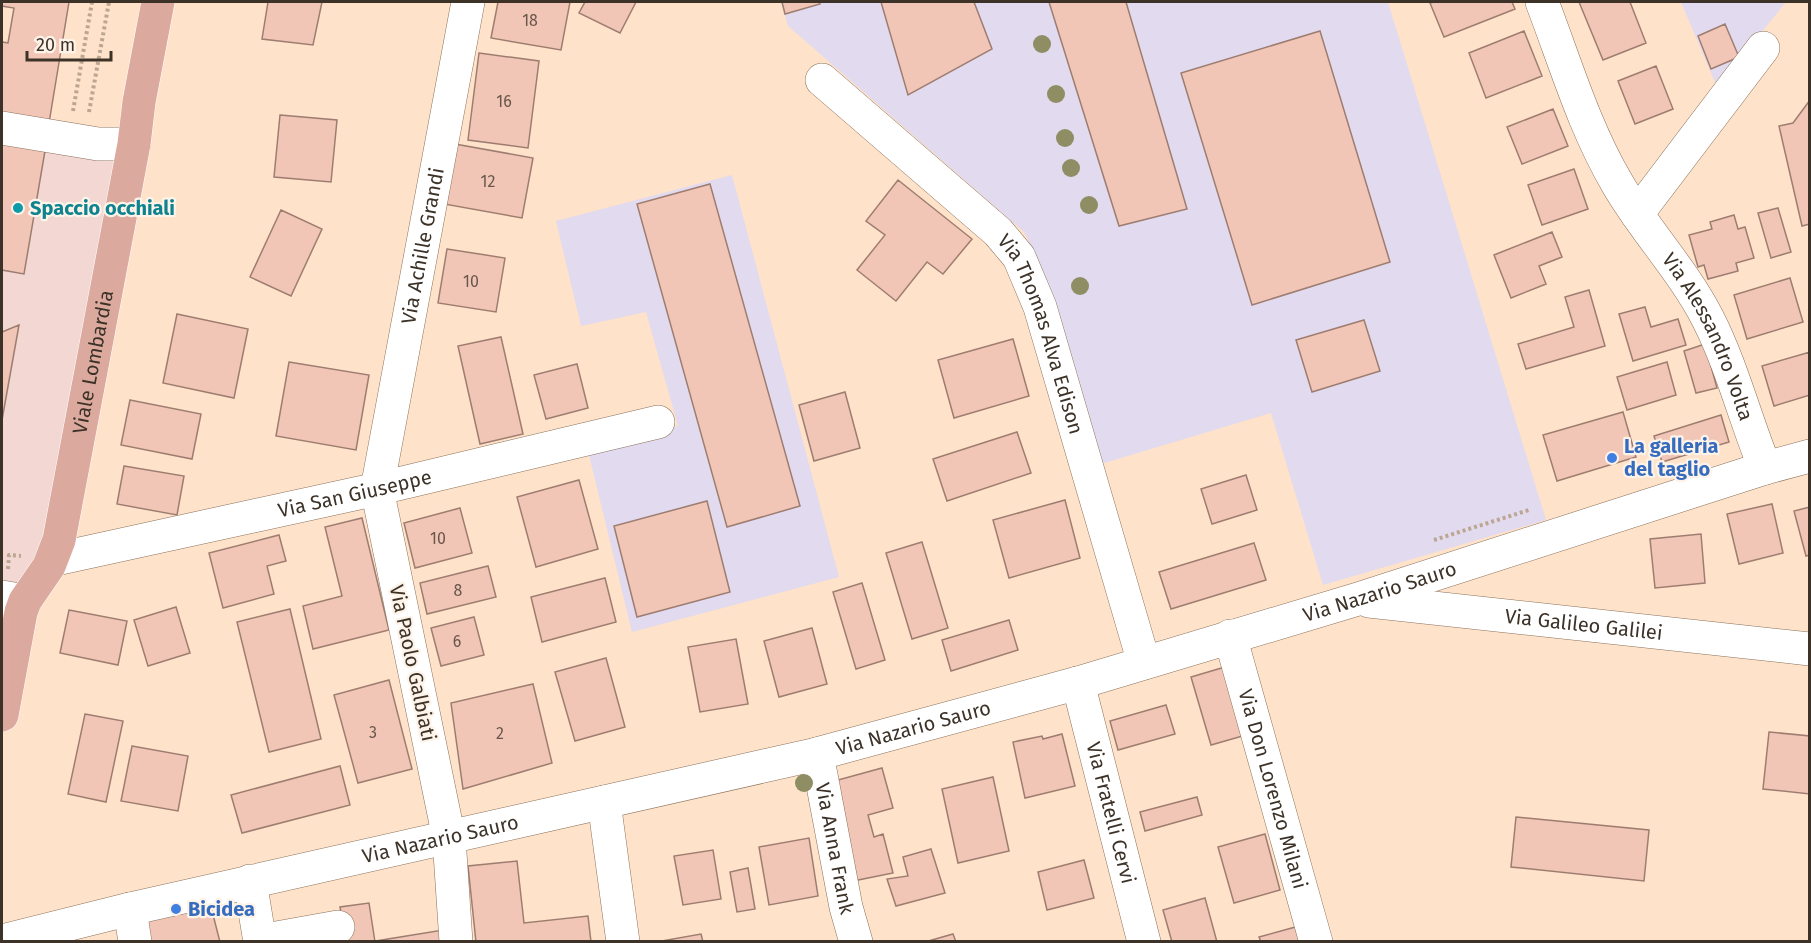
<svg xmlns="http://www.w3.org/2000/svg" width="1811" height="943" viewBox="0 0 1811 943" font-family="'Fira Sans',sans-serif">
	<rect width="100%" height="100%" fill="#fee2c9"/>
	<!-- commercial -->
	<path fill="#f2d7d3" d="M2,124L127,139L43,565L2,595Z"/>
	<!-- industrial -->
	<path fill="#e2daef" d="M781,2H1388L1546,520L1323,585L1271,413L1101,464L1052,294L1038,259L1024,232L788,26Z
		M1681,2H1786L1717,87Z
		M732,175L839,577L632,632L587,447L678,426L646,312L581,326L556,221Z"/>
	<!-- building -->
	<path fill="#f2c6b6" stroke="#9e7d71" stroke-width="1.5" d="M2,2H69L49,123L2,115V42L8,43L14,8L2,6Z
		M268,2H322L313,45L262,39Z
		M498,2H570L561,50L491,38Z
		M585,2H636L620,33L579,13Z
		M782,2H820V4L785,14Z
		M881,2H974L992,49L908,95Z
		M1049,2H1126L1187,209L1119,226Z
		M1434,2H1512L1515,9L1444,37L1430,3Z
		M1579,2H1630L1646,43L1603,60Z
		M1725,24L1739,57L1711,69L1698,36Z
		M1320,31L1390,262L1252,305L1181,73Z
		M1524,31L1542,76L1486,98L1469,53Z
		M479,53L539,61L528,148L468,140Z
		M1656,66L1673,109L1635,124L1618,81Z
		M1810,100V224L1802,226L1779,126L1793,123Z
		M1553,109L1568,146L1522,164L1507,127Z
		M280,115L337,120L331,182L274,177Z
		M2,138L46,145L24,274L2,270Z
		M455,144L533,158L522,218L444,204Z
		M1574,169L1588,209L1542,225L1528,185Z
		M898,180L972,239L943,274L927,262L896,301L857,270L885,235L866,221Z
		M710,184L800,506L727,527L637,204Z
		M1778,208L1791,252L1771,258L1758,213Z
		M281,210L322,229L291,296L250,277Z
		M1734,215L1738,229L1745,227L1754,258L1736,263L1738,271L1708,279L1704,265L1698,267L1689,235L1712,229L1710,222Z
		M1552,232L1562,257L1539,266L1546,284L1511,298L1494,255Z
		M447,249L505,258L496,312L438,303Z
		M1790,278L1803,322L1747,339L1734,295Z
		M1589,290L1605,346L1526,369L1518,344L1574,327L1565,297Z
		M1645,307L1651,327L1678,319L1686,345L1633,361L1619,314Z
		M177,314L248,329L234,398L163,383Z
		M1364,320L1380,371L1312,392L1296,340Z
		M19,325L2,420V332Z
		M501,337L523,434L480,444L458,346Z
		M1013,339L1029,396L954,418L938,360Z
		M1705,344L1717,388L1696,393L1684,351Z
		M1810,352V395L1774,406L1762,366Z
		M289,362L369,375L356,450L276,436Z
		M1667,362L1676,395L1627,410L1617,377Z
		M577,364L588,408L546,419L534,375Z
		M845,392L860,448L814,461L799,405Z
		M130,400L201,414L192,459L121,445Z
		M1623,412L1636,457L1557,481L1543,435Z
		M1721,415L1729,442L1662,462L1654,436Z
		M1017,432L1031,473L947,501L933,459Z
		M124,466L184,476L177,515L117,504Z
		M1246,475L1257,510L1212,524L1201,489Z
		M579,480L598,549L536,567L517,497Z
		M1065,500L1080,558L1009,578L993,520Z
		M707,501L730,592L637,617L614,526Z
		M1772,504L1783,553L1739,564L1727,514Z
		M1810,507V555L1806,556L1794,511Z
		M460,508L472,553L415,568L404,523Z
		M362,518L389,630L313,649L303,606L342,596L325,527Z
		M1701,534L1705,583L1655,588L1650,539Z
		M279,535L286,561L267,566L274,594L223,608L209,553Z
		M922,542L948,628L912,639L886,553Z
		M1254,543L1266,580L1171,609L1159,572Z
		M488,566L496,597L427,614L420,583Z
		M605,578L616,622L542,642L531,597Z
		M862,583L885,660L856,669L833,592Z
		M176,607L190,653L148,666L134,620Z
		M290,609L321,739L269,752L237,622Z
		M69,610L127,621L118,665L60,653Z
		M474,617L484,655L441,666L431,628Z
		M1009,620L1018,650L951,671L942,640Z
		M812,628L827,684L779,697L764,641Z
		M736,639L748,704L700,712L688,647Z
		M606,658L625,727L575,741L555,672Z
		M1225,667L1246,735L1211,745L1191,677Z
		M389,680L412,769L358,783L334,695Z
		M533,684L552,763L463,789L451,703Z
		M1166,705L1175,734L1118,750L1110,721Z
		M85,714L123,721L106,802L68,794Z
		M1769,732L1810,736V794L1763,789Z
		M1062,734L1075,786L1025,798L1013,742L1042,736L1043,739Z
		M132,746L188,756L178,811L121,801Z
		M340,766L350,805L242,833L231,795Z
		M882,768L893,808L868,815L874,837L883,834L893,873L848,882L827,783Z
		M993,777L1009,851L958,863L942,789Z
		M1197,797L1202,815L1145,831L1140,812Z
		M1516,817L1649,830L1644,881L1511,867Z
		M1265,834L1280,890L1234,903L1218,847Z
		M809,838L818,896L769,905L759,847Z
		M931,849L945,893L896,906L887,879L908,876L903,857Z
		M713,850L721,899L683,905L674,856Z
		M1084,860L1094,898L1047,910L1038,872Z
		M517,861L524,923L588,916L591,942H476L468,866Z
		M748,868L755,909L737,912L730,872Z
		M1205,898L1217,942H1172L1163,910Z
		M210,903L220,942H150L145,919Z
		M369,903L375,942H290L344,933L340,907Z
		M1299,926L1303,942H1261L1259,937Z
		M443,930L445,942H376V941Z
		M701,934L703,942H656Z
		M953,934L956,942H925Z"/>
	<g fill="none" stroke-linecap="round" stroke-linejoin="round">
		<!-- minor casing -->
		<g stroke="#8b725b" stroke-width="34">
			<g id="minor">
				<path id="s1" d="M1542,2C1565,62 1584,127 1617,183C1644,230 1683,270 1708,319C1732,366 1745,419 1765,468"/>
				<path id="s2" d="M822,80L998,232L1019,257L1040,307L1144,663"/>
				<path d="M2,128L98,144H134"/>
				<path d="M1637,214L1763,48"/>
				<path id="s3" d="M52,560L377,489L658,422"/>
				<path d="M2,597L25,601"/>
				<path id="s4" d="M1369,601L1810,649"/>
				<path id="s5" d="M1230,636L1316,942"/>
				<path id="s6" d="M1078,683L1144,942"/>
				<path id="s7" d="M817,754L846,907L856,942"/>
				<path d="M604,802L623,942"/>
				<path d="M250,881L260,942"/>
				<path d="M130,909L135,942"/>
				<path id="s8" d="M2,941L130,909L817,754L1078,683L1358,599L1765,468L1810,456"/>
				<path d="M260,941L338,927"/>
				<path id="s9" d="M456,942L449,838L377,489L468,2"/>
			</g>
		</g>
		<!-- major casing -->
		<g stroke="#fff" stroke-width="34">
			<g id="major">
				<path id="s10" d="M2,715L21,612L25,601L49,566L59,540L134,144L139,102L158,2"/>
			</g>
		</g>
		<!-- path -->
		<path stroke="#bca692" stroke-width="4" stroke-dasharray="3 3" stroke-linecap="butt" d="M73,111L92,2
			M89,112L109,2
			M1434,540L1529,510
			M8,569L9,555L21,556"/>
		<!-- minor -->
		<use href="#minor" stroke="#fff" stroke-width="33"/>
		<!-- major -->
		<use href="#major" stroke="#dca99e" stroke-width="33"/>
	</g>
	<!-- trees -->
	<g fill="#8e8d63">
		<circle cx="1042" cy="44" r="9"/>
		<circle cx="1056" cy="94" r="9"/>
		<circle cx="1065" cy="138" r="9"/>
		<circle cx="1071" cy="168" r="9"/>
		<circle cx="1089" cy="205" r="9"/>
		<circle cx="1080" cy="286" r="9"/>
		<circle cx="804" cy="783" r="9"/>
	</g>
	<!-- markers -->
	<circle fill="#0f9aa8" stroke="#fef3e9" stroke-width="2" cx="18" cy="208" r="6"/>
	<g fill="#3f7fe0" stroke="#fef3e9" stroke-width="2">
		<circle cx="1612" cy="458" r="6"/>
		<circle cx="176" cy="909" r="6"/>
	</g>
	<g text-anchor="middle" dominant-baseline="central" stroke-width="4.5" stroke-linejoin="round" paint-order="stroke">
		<!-- number labels -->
		<g font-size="16" fill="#6a574c">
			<text x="530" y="20">18</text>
			<text x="504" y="101">16</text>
			<text x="488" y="181">12</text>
			<text x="471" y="281">10</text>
			<text x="438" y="538">10</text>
			<text x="458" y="590">8</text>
			<text x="457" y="641">6</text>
			<text x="373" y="732">3</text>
			<text x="500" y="733">2</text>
		</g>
		<!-- culture labels -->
		<g font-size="20" font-weight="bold" fill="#0d838f" stroke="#fef3e9" text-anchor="start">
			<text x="30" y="208">Spaccio occhiali</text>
		</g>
		<!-- street labels -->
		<g font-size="20" fill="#3c3228" stroke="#fef3e9">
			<text stroke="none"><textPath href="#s9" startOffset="708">Via Achille Grandi</textPath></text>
			<text stroke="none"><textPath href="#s2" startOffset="345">Via Thomas Alva Edison</textPath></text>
			<text stroke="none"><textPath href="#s1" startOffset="376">Via Alessandro Volta</textPath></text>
			<text stroke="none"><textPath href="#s10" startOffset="368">Viale Lombardia</textPath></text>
			<text stroke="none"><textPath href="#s3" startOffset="310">Via San Giuseppe</textPath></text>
			<text stroke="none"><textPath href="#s8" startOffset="1422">Via Nazario Sauro</textPath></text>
			<text stroke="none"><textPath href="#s4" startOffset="216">Via Galileo Galilei</textPath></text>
			<text transform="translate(413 663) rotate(78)">Via Paolo Galbiati</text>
			<text stroke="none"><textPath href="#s8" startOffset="936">Via Nazario Sauro</textPath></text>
			<text stroke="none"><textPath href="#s5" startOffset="159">Via Don Lorenzo Milani</textPath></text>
			<text stroke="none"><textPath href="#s6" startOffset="134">Via Fratelli Cervi</textPath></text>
			<text stroke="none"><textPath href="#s8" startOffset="450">Via Nazario Sauro</textPath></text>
			<text stroke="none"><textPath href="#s7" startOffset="96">Via Anna Frank</textPath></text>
		</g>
		<!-- shop labels -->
		<g font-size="20" font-weight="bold" fill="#366cbe" stroke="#fef3e9" text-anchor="start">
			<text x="1624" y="446">La galleria<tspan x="1624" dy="23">del taglio</tspan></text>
			<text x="188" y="909">Bicidea</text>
		</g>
	</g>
	<!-- border -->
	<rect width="1811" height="943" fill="none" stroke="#3c3228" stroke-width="6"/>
	<!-- scale -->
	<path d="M27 51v9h84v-9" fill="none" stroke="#3c3228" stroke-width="3"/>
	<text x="36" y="51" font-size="18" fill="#3c3228" stroke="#fef3e9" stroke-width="4.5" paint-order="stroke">20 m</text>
</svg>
